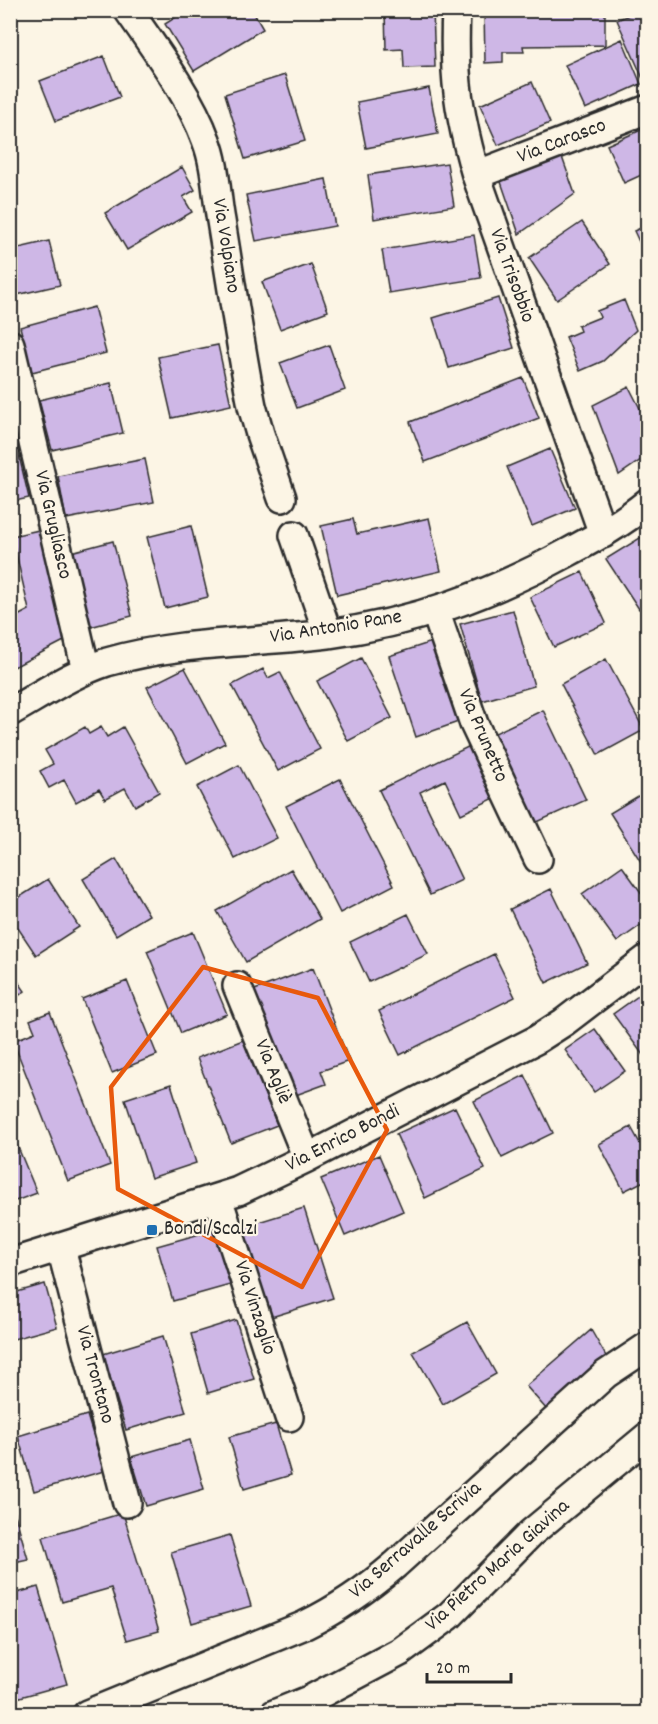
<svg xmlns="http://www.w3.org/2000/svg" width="658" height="1724" viewBox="0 0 658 1724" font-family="Dekko,sans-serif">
	<rect width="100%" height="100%" fill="#fcf5e5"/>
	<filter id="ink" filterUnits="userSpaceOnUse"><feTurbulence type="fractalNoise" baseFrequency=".0167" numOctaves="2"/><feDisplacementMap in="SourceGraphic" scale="12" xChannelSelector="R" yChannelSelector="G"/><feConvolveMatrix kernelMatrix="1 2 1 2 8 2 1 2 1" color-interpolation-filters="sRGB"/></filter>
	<g filter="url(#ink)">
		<!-- building -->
		<path fill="#ceb7e6" stroke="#2b2b2b" stroke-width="1.5" d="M187,10H252L263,29L194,71L165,24Z
			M385,10H433L435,67L404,68L403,49L386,50Z
			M484,10H605V45L523,46L524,52H503V62L485,63Z
			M638,11L648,31V82L645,83L617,20Z
			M622,39L641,84L585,109L565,65Z
			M104,56L120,97L56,121L40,81Z
			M285,75L305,141L245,159L225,94Z
			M532,82L550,123L498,145L480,105Z
			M429,88L438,134L366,148L357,102Z
			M648,127V172L624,183L607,145Z
			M562,157L575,194L519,234L500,179Z
			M447,163L454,206L374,219L368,175Z
			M182,167L195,190L183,197L192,212L127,250L105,213Z
			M326,179L335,226L256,241L246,195Z
			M582,222L610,264L557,300L529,258Z
			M648,225V261L634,231Z
			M474,235L481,278L389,293L382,250Z
			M49,241L60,285L12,296L10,288V250Z
			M311,264L328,311L280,329L262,282Z
			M498,298L514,348L449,368L433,318Z
			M624,300L636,330L603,361L580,371L566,337L580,331L578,326L600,317L597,311Z
			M94,307L106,353L32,372L20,327Z
			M218,345L231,405L172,418L158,357Z
			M329,345L345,390L297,408L280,363Z
			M523,378L539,418L425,462L410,422Z
			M111,383L123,433L52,450L39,400Z
			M629,387L648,424V455L619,475L593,405Z
			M15,439L29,498L10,502V440Z
			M550,449L575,508L532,526L507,467Z
			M145,459L154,502L66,519L58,476Z
			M429,518L441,571L337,595L321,526L353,519L357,534Z
			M191,526L208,597L165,608L147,537Z
			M39,530L64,641L10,669V620L29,610L12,536Z
			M648,533V604L639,609L606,559Z
			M113,541L132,616L90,627L71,552Z
			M582,572L606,623L554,647L530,597Z
			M513,610L534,686L482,701L460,624Z
			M435,641L461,721L416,737L389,656Z
			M361,658L392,718L348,741L317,681Z
			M606,659L644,730L598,755L561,684Z
			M185,668L225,743L187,763L147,687Z
			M263,669L268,678L280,672L320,749L278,771L232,685Z
			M543,710L586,800L535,823L493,734Z
			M85,727L89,734L101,727L107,737L123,727L159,792L135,806L125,788L105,799L99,789L76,802L64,780L49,788L40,771L53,764L45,750Z
			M474,744L499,796L461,814L445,780L420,792L462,880L430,895L379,790Z
			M239,765L277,838L235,859L197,787Z
			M340,779L394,885L340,913L286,806Z
			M648,790V873L610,813Z
			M116,859L149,915L116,935L83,879Z
			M622,866L648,902V920L617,942L582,894Z
			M291,869L320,919L246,962L217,911Z
			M48,879L79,927L36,955L10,916V903Z
			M551,889L587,963L546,983L510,909Z
			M408,914L428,954L369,982L350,942Z
			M193,932L227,1014L181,1033L147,951Z
			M494,954L515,997L400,1055L379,1011Z
			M313,968L349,1061L321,1071L326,1084L293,1096L252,991Z
			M10,970L25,991L10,1002Z
			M127,981L157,1055L112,1073L82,999Z
			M648,989V1062L613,1014Z
			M50,1012L110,1165L68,1181L13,1041L35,1032L30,1020Z
			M595,1029L625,1071L594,1092L565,1050Z
			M243,1040L277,1125L231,1143L197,1058Z
			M525,1075L553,1133L502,1158L474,1101Z
			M171,1084L196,1163L151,1178L125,1099Z
			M455,1107L485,1169L425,1198L396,1134Z
			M631,1127L648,1158V1179L624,1191L599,1144Z
			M10,1128L37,1193L10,1203Z
			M379,1155L403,1211L345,1236L321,1179Z
			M304,1208L333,1298L268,1318L239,1228Z
			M214,1230L230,1285L173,1301L157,1246Z
			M45,1284L57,1327L10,1340V1294Z
			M236,1320L254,1379L208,1393L191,1334Z
			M467,1322L496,1374L443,1404L413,1352Z
			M591,1330L607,1358L547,1410L526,1386Z
			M163,1336L186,1412L126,1430L103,1354Z
			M87,1415L104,1471L34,1491L18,1436Z
			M276,1424L291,1475L244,1489L229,1437Z
			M190,1440L204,1489L146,1506L131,1457Z
			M10,1497L28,1559L10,1563Z
			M123,1513L159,1631L127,1640L111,1588L62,1602L43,1537Z
			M230,1535L251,1606L192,1623L171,1552Z
			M38,1587L67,1684L13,1699L10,1690V1595Z"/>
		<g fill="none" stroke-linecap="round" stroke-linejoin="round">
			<!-- minor casing -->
			<g stroke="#2b2b2b" stroke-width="32">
				<path id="minor" d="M128,10C155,49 190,96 206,140C216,165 216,194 221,221C231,282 240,344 252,406L260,434L282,498
					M456,10C455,31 455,51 456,71C458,106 466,141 476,175L603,534
					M476,175L648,109
					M10,344L86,670
					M294,535L328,634
					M435,610L474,724L538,859
					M10,712C42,694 73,673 107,662C179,641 254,643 328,634C414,623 491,594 567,553C595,538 623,523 648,502
					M237,986L307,1158
					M218,1198L289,1417
					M61,1248L127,1503
					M10,1263L238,1191L307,1158L536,1040L564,1022L648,958
					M87,1714L305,1625C338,1609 367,1589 395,1565L606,1374L648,1346
					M274,1714L311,1699L400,1652L449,1616L531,1533L648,1436"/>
			</g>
			<!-- minor -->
			<use href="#minor" stroke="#fcf5e5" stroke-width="27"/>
		</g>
	</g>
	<!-- marked area -->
	<path fill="none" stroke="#e8590c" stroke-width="4.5" stroke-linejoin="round" d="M203,967L318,998L387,1130L302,1287L118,1189L111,1087Z"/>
	<!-- markers -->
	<rect fill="#1f6fb2" stroke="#fcf5e5" stroke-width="2" x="146" y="1224" width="12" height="12" rx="3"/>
	<g text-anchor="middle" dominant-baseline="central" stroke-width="4.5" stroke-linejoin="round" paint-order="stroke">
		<!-- street labels -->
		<g font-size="21" fill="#2b2b2b" stroke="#fcf5e5">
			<text transform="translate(562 142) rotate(-21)">Via Carasco</text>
			<text transform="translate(225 246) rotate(81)">Via Volpiano</text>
			<text transform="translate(511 276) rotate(70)">Via Trisobbio</text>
			<text transform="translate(52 525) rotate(77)">Via Grugliasco</text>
			<text transform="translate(336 628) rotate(-9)">Via Antonio Pane</text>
			<text transform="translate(482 736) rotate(67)">Via Prunetto</text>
			<text transform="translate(272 1072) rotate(68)">Via Agliè</text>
			<text transform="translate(343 1139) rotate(-27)">Via Enrico Bondi</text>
			<text transform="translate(254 1308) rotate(72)">Via Vinzaglio</text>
			<text transform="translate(94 1375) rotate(75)">Via Trontano</text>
			<text transform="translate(416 1541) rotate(-41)">Via Serravalle Scrivia</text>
			<text transform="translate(498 1566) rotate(-42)">Via Pietro Maria Giavina</text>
		</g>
		<!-- poi labels -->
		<g font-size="21" fill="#2b2b2b" stroke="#fcf5e5" text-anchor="start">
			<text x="164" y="1230">Bondi/Scalzi</text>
		</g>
	</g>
	<!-- margin -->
	<rect width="658" height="1724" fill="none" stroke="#fcf5e5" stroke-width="36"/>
	<rect x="18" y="18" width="622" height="1688" fill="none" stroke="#2b2b2b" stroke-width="2" filter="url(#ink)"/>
	<!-- scale -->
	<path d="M427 1673v9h84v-9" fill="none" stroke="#2b2b2b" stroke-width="3"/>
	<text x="436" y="1673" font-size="18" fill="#2b2b2b" stroke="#fcf5e5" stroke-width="4.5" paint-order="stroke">20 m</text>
</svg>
